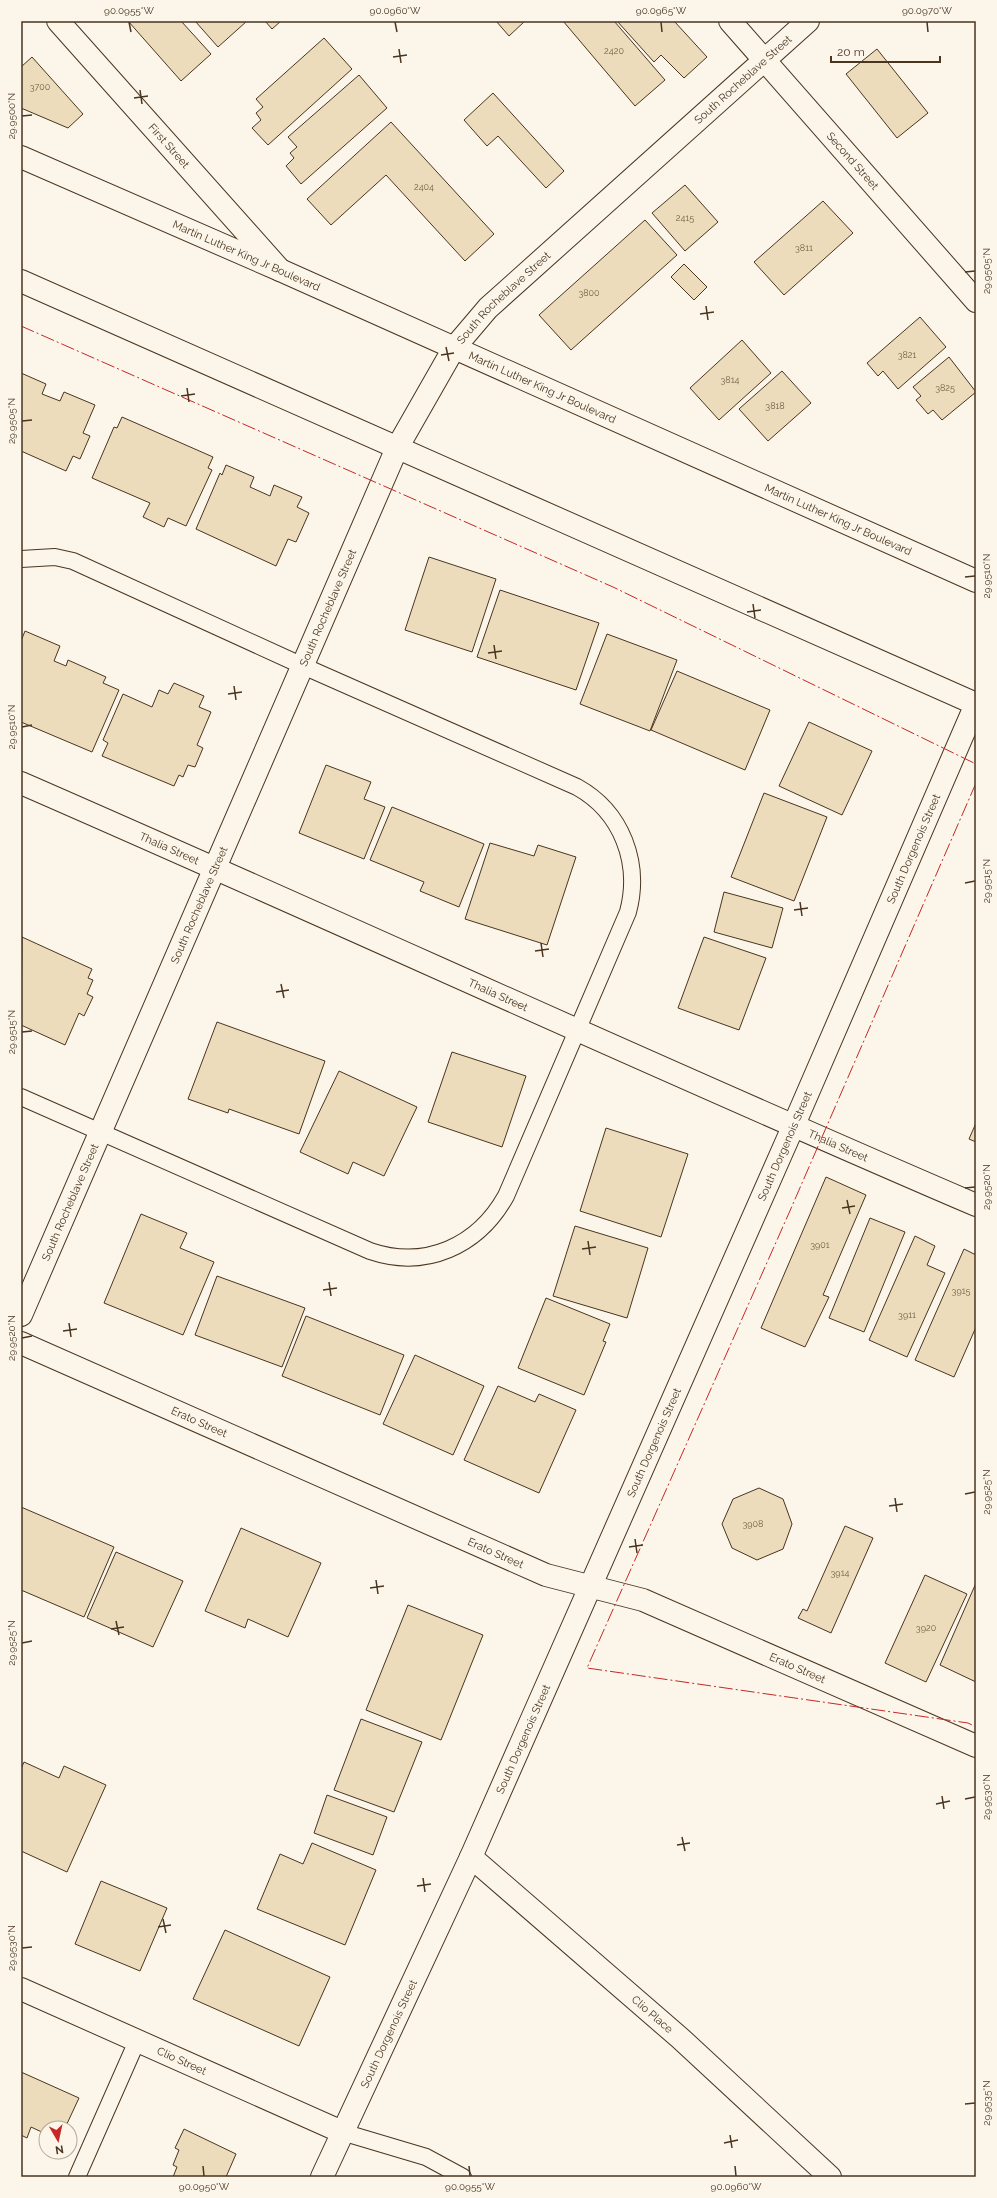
<svg xmlns="http://www.w3.org/2000/svg" width="997" height="2198" viewBox="0 0 997 2198" font-family="Raleway,sans-serif">
	<rect width="100%" height="100%" fill="#fbf6e9"/>
	<!-- building -->
	<path fill="#ecdcbc" stroke="#4a3520" d="M128,21H181L211,54L181,81Z
		M195,21H247L218,47Z
		M265,21H281L272,29Z
		M496,21H525L509,36Z
		M563,21H614L665,80L635,106Z
		M617,21H674L707,57L684,78L661,55L654,62Z
		M324,38L352,69L268,145L252,128L261,120L256,113L263,107L256,99Z
		M877,49L928,113L897,138L846,74Z
		M32,57L83,114L68,128L21,108V67Z
		M359,75L387,108L301,184L286,166L294,158L290,153L297,147L288,137Z
		M493,93L564,171L546,188L498,136L487,146L464,120Z
		M391,122L494,234L465,261L386,175L331,225L307,199Z
		M685,185L718,222L685,251L652,213Z
		M823,201L853,233L784,295L754,262Z
		M645,220L677,255L571,350L539,315Z
		M684,264L707,287L694,300L671,277Z
		M920,317L946,347L898,389L883,371L878,376L867,363Z
		M742,340L771,373L719,420L690,388Z
		M949,357L976,392L942,420L933,410L928,414L916,400L921,396L913,387Z
		M782,371L811,403L768,441L739,409Z
		M21,373L46,384L42,394L60,401L64,392L95,405L83,433L90,436L80,459L73,456L66,471L21,451Z
		M122,417L213,457L208,468L212,470L186,526L168,518L164,527L143,517L150,503L92,478L114,427L117,428Z
		M226,465L254,477L250,487L270,496L274,485L302,497L297,507L309,513L296,542L288,539L276,566L196,529L220,473L222,475Z
		M429,557L496,579L472,652L405,630Z
		M500,590L599,623L576,690L477,657Z
		M25,631L60,646L54,661L66,666L68,660L106,677L103,683L119,690L92,752L21,722V641Z
		M607,634L677,660L650,731L580,704Z
		M677,671L770,710L745,770L651,730Z
		M174,683L204,696L199,707L211,712L197,745L203,748L195,767L188,765L183,777L179,775L174,786L102,756L108,743L103,740L123,694L152,707L159,690L168,694Z
		M809,722L872,751L842,815L779,786Z
		M326,765L371,782L364,799L385,807L364,859L299,833Z
		M764,793L827,817L794,901L731,877Z
		M392,807L484,844L459,907L420,891L424,882L370,860Z
		M490,843L534,856L538,845L576,857L547,945L465,919Z
		M724,892L783,908L772,948L714,932Z
		M22,937L92,969L88,978L93,980L87,994L93,997L84,1016L79,1013L65,1045L21,1025Z
		M704,937L766,958L739,1030L678,1008Z
		M217,1022L325,1061L299,1134L229,1109L228,1113L188,1099Z
		M452,1052L526,1076L502,1147L428,1122Z
		M339,1071L417,1107L384,1176L353,1162L348,1174L300,1152Z
		M976,1123V1142L969,1139Z
		M606,1128L688,1154L661,1237L580,1211Z
		M826,1177L866,1195L823,1295L829,1297L805,1347L761,1328Z
		M141,1214L187,1233L180,1248L214,1262L183,1335L104,1303Z
		M870,1218L905,1232L864,1332L829,1318Z
		M575,1226L648,1248L627,1318L553,1296Z
		M915,1236L935,1246L927,1265L945,1273L907,1357L869,1340Z
		M964,1249L976,1255V1327L954,1377L915,1360Z
		M217,1276L305,1308L282,1367L195,1335Z
		M546,1298L610,1324L603,1341L606,1342L584,1395L518,1368Z
		M306,1316L404,1355L380,1415L282,1376Z
		M415,1355L484,1386L453,1455L383,1424Z
		M498,1386L535,1402L539,1394L576,1410L539,1493L464,1460Z
		M759,1488L783,1499L792,1524L783,1549L757,1560L732,1548L722,1524L733,1499Z
		M21,1507L114,1547L84,1617L21,1590Z
		M845,1526L873,1538L831,1633L798,1618L803,1609L807,1611Z
		M241,1528L321,1563L288,1637L248,1619L245,1628L205,1611Z
		M116,1552L183,1581L153,1647L87,1618Z
		M925,1575L967,1594L926,1682L885,1663Z
		M976,1583V1682L940,1665Z
		M408,1605L483,1635L441,1740L366,1710Z
		M361,1719L422,1742L394,1812L334,1790Z
		M24,1762L59,1778L64,1766L106,1785L67,1872L21,1851V1769Z
		M327,1795L387,1817L373,1855L314,1833Z
		M312,1843L376,1870L345,1945L257,1909L280,1854L303,1864Z
		M101,1881L167,1908L140,1971L75,1944Z
		M225,1930L330,1977L299,2046L193,1999Z
		M21,2072L79,2098L65,2128H46V2134L31,2127L27,2138L21,2135Z
		M184,2129L236,2154L226,2177H173L177,2167L173,2165L179,2150L175,2148Z"/>
	<g fill="none" stroke-linecap="round" stroke-linejoin="round">
		<!-- lane casing -->
		<g stroke="#4a3520" stroke-width="18">
			<path id="lane" d="M21,559L55,557L73,561L303,666L577,787C622,812 641,863 628,912L506,1196C478,1246 426,1270 370,1251L21,1097
				M342,2132L426,2157L463,2177
				M77,2177L137,2041"/>
		</g>
		<!-- street casing -->
		<g stroke="#4a3520" stroke-width="24">
			<g id="street">
				<path id="s1" d="M58,21L280,270"/>
				<path id="s2" d="M730,21L976,301"/>
				<path id="s3" d="M21,783C340,922 656,1068 976,1205"/>
				<path id="s4" d="M21,1315L397,448L454,348L488,308L808,21"/>
				<path id="s5" d="M21,1343L546,1575L643,1600L976,1746"/>
				<path id="s6" d="M471,1857L680,2038L830,2177"/>
				<path id="s7" d="M21,1989L342,2132"/>
				<path id="s8" d="M322,2177L471,1857L793,1127L976,704"/>
			</g>
		</g>
		<!-- secondary casing -->
		<g stroke="#4a3520" stroke-width="24">
			<g id="secondary">
				<path id="s9" d="M21,157L280,270L976,581"/>
				<path d="M21,281L976,704"/>
			</g>
		</g>
		<!-- lane -->
		<use href="#lane" stroke="#fbf6e9" stroke-width="16"/>
		<!-- street -->
		<use href="#street" stroke="#fbf6e9" stroke-width="22"/>
		<!-- secondary -->
		<use href="#secondary" stroke="#fbf6e9" stroke-width="22"/>
		<!-- power -->
		<path stroke="#c62828" stroke-width="1" stroke-dasharray="14 3 2 3" stroke-linecap="butt" d="M21,326L613,587L976,764
			M976,783L789,1213L587,1668L968,1723L976,1727"/>
	</g>
	<!-- ticks -->
	<path fill="none" stroke="#4a3520" stroke-width="1.5" d="M129,22L131,32M395,22L397,32M661,22L662,32M927,22L928,32M399,49L401,63M393,57L407,55M140,90L142,104M134,98L148,96M22,116L32,115M965,272L975,271M706,306L708,320M700,314L714,312M446,347L449,361M441,355L454,353M187,388L189,402M181,396L195,394M22,421L32,420M965,577L975,576M753,604L755,618M747,612L761,610M494,645L496,659M488,653L502,651M234,686L236,700M228,694L242,692M22,727L32,725M965,883L975,881M800,902L802,916M794,910L808,908M541,943L543,957M535,951L549,949M281,984L284,998M276,992L289,990M22,1032L32,1031M965,1188L975,1187M847,1200L850,1214M842,1208L855,1206M588,1241L590,1255M582,1249L596,1247M329,1282L331,1296M323,1290L337,1288M69,1323L71,1337M63,1331L77,1329M22,1338L32,1336M965,1494L975,1492M895,1498L897,1512M889,1506L903,1504M635,1539L637,1553M629,1547L643,1545M376,1580L378,1594M370,1588L384,1586M116,1621L119,1635M111,1629L124,1627M22,1643L32,1641M942,1796L944,1809M965,1799L975,1797M936,1804L950,1801M682,1837L685,1851M677,1845L690,1843M423,1878L425,1892M417,1886L431,1884M163,1919L166,1933M158,1927L171,1925M22,1948L32,1947M965,2104L975,2103M730,2135L732,2148M724,2143L738,2140M203,2166L204,2176M469,2166L470,2176M735,2166L736,2176"/>
	<g text-anchor="middle" dominant-baseline="central" stroke-width="3" stroke-linejoin="round" paint-order="stroke">
		<!-- number labels -->
		<g font-size="9" fill="#725f47">
			<text x="614" y="51">2420</text>
			<text x="40" y="87">3700</text>
			<text x="424" y="187">2404</text>
			<text x="685" y="218">2415</text>
			<text x="804" y="248">3811</text>
			<text x="589" y="293">3800</text>
			<text x="907" y="355">3821</text>
			<text x="730" y="380">3814</text>
			<text x="945" y="388">3825</text>
			<text x="775" y="406">3818</text>
			<text x="820" y="1245">3901</text>
			<text x="961" y="1291">3915</text>
			<text x="907" y="1315">3911</text>
			<text x="753" y="1524">3908</text>
			<text x="840" y="1573">3914</text>
			<text x="926" y="1628">3920</text>
		</g>
		<!-- street labels -->
		<g font-size="11" fill="#4a3520" stroke="#fbf6e9">
			<text stroke="none"><textPath href="#s4" startOffset="1455">South Rocheblave Street</textPath></text>
			<text stroke="none"><textPath href="#s1" startOffset="167">First Street</textPath></text>
			<text stroke="none"><textPath href="#s2" startOffset="186">Second Street</textPath></text>
			<text stroke="none"><textPath href="#s9" startOffset="246">Martin Luther King Jr Boulevard</textPath></text>
			<text stroke="none"><textPath href="#s4" startOffset="1131">South Rocheblave Street</textPath></text>
			<text stroke="none"><textPath href="#s9" startOffset="570">Martin Luther King Jr Boulevard</textPath></text>
			<text stroke="none"><textPath href="#s9" startOffset="894">Martin Luther King Jr Boulevard</textPath></text>
			<text stroke="none"><textPath href="#s4" startOffset="771">South Rocheblave Street</textPath></text>
			<text stroke="none"><textPath href="#s3" startOffset="162">Thalia Street</textPath></text>
			<text stroke="none"><textPath href="#s8" startOffset="1454">South Dorgenois Street</textPath></text>
			<text stroke="none"><textPath href="#s4" startOffset="447">South Rocheblave Street</textPath></text>
			<text stroke="none"><textPath href="#s3" startOffset="522">Thalia Street</textPath></text>
			<text stroke="none"><textPath href="#s8" startOffset="1130">South Dorgenois Street</textPath></text>
			<text stroke="none"><textPath href="#s3" startOffset="894">Thalia Street</textPath></text>
			<text stroke="none"><textPath href="#s4" startOffset="123">South Rocheblave Street</textPath></text>
			<text stroke="none"><textPath href="#s5" startOffset="195">Erato Street</textPath></text>
			<text stroke="none"><textPath href="#s8" startOffset="806">South Dorgenois Street</textPath></text>
			<text stroke="none"><textPath href="#s5" startOffset="519">Erato Street</textPath></text>
			<text stroke="none"><textPath href="#s5" startOffset="843">Erato Street</textPath></text>
			<text stroke="none"><textPath href="#s8" startOffset="482">South Dorgenois Street</textPath></text>
			<text stroke="none"><textPath href="#s6" startOffset="240">Clio Place</textPath></text>
			<text stroke="none"><textPath href="#s8" startOffset="158">South Dorgenois Street</textPath></text>
			<text stroke="none"><textPath href="#s7" startOffset="176">Clio Street</textPath></text>
		</g>
	</g>
	<!-- border -->
	<rect width="997" height="2198" fill="none" stroke="#fbf6e9" stroke-width="44"/>
	<!-- north arrow -->
	<g transform="translate(58 2140) rotate(171)"><circle r="19" fill="#fbf6e9" stroke="#b4a999"/>
	<path d="M0-3L7 15L0 10L-7 15Z" fill="#c62828"/>
	<text y="-6" font-size="11" font-weight="bold" text-anchor="middle" fill="#4a3520">N</text>
	</g>
	<!-- scale -->
	<path d="M831 56v6h109v-6" fill="none" stroke="#4a3520" stroke-width="2"/>
	<text x="837" y="56" font-size="12" fill="#4a3520" stroke="#fbf6e9" stroke-width="3" paint-order="stroke">20 m</text>
	<rect x="22" y="22" width="953" height="2154" fill="none" stroke="#4a3520" stroke-width="1.5"/>
	<g font-size="10" text-anchor="middle" fill="#4a3520">
		<text x="129" y="14">90.0955°W</text>
		<text x="395" y="14">90.0960°W</text>
		<text x="661" y="14">90.0965°W</text>
		<text x="927" y="14">90.0970°W</text>
		<text transform="translate(11 116) rotate(-90)" y="4">29.9500°N</text>
		<text transform="translate(986 271) rotate(-90)" y="4">29.9505°N</text>
		<text transform="translate(11 421) rotate(-90)" y="4">29.9505°N</text>
		<text transform="translate(986 576) rotate(-90)" y="4">29.9510°N</text>
		<text transform="translate(11 727) rotate(-90)" y="4">29.9510°N</text>
		<text transform="translate(986 881) rotate(-90)" y="4">29.9515°N</text>
		<text transform="translate(11 1032) rotate(-90)" y="4">29.9515°N</text>
		<text transform="translate(986 1187) rotate(-90)" y="4">29.9520°N</text>
		<text transform="translate(11 1338) rotate(-90)" y="4">29.9520°N</text>
		<text transform="translate(986 1492) rotate(-90)" y="4">29.9525°N</text>
		<text transform="translate(11 1643) rotate(-90)" y="4">29.9525°N</text>
		<text transform="translate(986 1797) rotate(-90)" y="4">29.9530°N</text>
		<text transform="translate(11 1948) rotate(-90)" y="4">29.9530°N</text>
		<text transform="translate(986 2103) rotate(-90)" y="4">29.9535°N</text>
		<text x="204" y="2190">90.0950°W</text>
		<text x="470" y="2190">90.0955°W</text>
		<text x="736" y="2190">90.0960°W</text>
	</g>
</svg>
